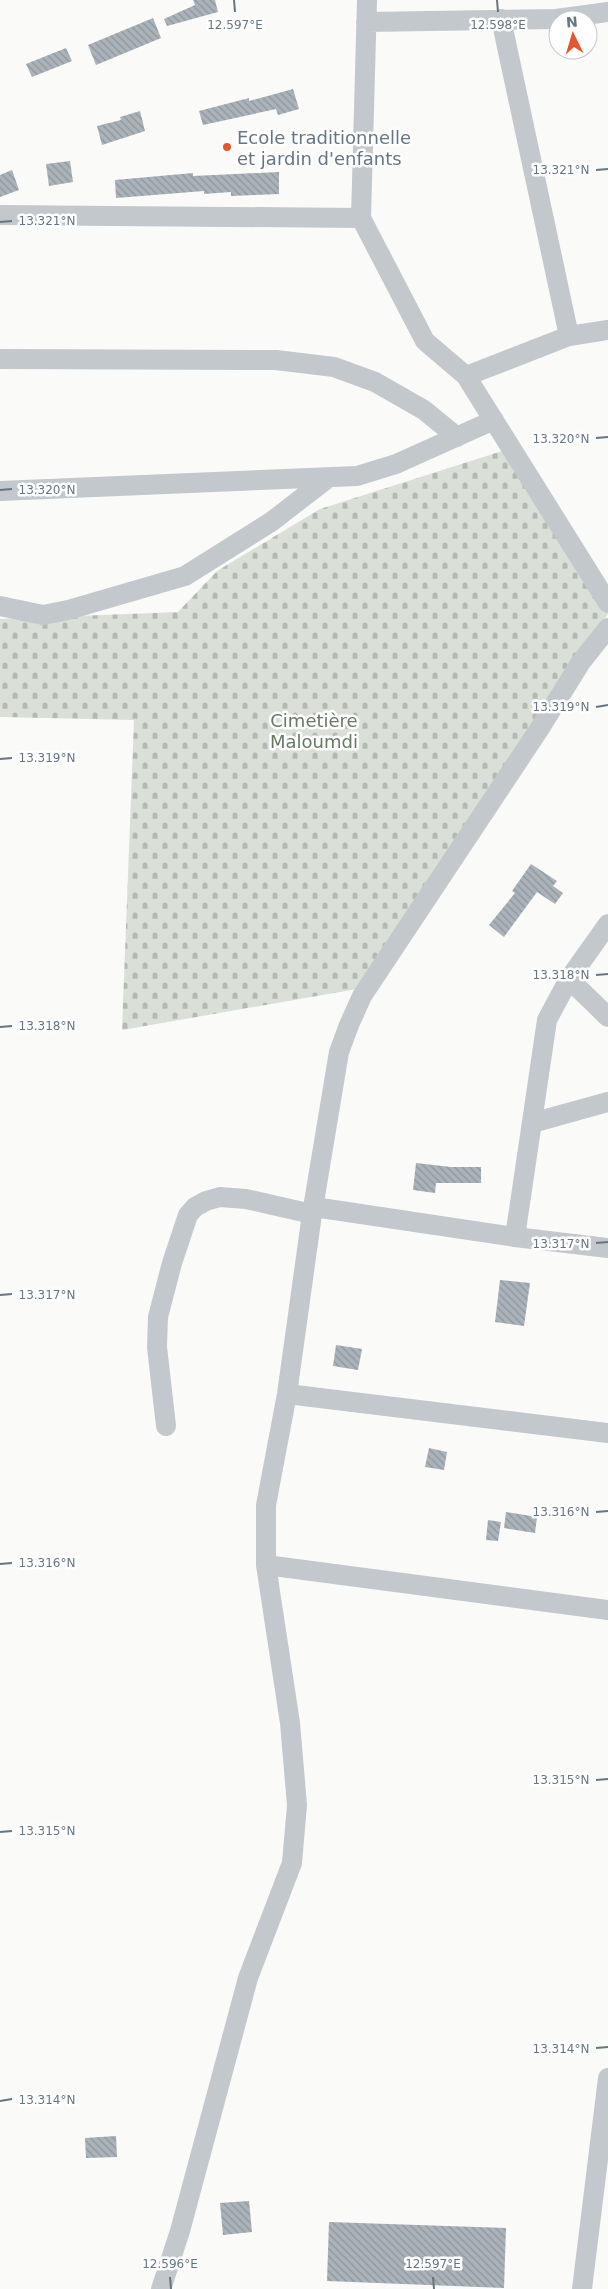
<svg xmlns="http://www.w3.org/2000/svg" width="608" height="2289" viewBox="0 0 608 2289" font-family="'DejaVu Sans',sans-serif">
	<defs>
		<pattern id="cemetery-stones" width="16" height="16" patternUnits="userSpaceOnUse" patternTransform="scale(1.25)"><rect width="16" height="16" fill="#dadfd7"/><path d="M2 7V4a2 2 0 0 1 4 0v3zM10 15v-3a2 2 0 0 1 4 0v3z" fill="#b4b9b4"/></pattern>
		<pattern id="building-back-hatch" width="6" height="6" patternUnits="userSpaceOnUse" patternTransform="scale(1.25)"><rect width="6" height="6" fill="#aab3b9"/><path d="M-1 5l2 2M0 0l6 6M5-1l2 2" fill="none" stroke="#8e969c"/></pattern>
	</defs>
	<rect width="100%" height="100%" fill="#fafaf8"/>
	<!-- cemetery -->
	<path fill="url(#cemetery-stones)" d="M518,446L608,614L357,989L122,1030L134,720L0,717V619L178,612L217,571L320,509Z"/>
	<!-- building -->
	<path fill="url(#building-back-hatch)" d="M193,0H215L218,12L167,26L164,19L195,5Z
		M153,18L161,38L96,65L88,45Z
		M66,48L72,61L32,77L26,64Z
		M293,89L299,109L278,115L276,109L203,125L199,111L249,98V101Z
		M140,111L145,131L102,145L97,126L121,120L120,117Z
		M70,161L73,182L49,186L46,164Z
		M12,170L19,190L0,197V175Z
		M279,172V194L231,196V192L204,194V191L116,198L115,180L193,173V176Z
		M531,864L557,881L553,886L563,893L555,904L537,892L504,937L489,925L515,893L512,891Z
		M416,1163L451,1167H481V1183H436L435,1193L413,1190Z
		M500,1280L530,1283L524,1326L495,1322Z
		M336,1345L362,1349L358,1370L333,1366Z
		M429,1448L447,1452L444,1470L425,1467Z
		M506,1512L537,1517L535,1533L504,1528Z
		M488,1520L501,1522L498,1541L486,1540Z
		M116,2136L117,2157L86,2158L85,2138Z
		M249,2201L252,2232L223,2235L220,2203Z
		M329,2222L506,2228L504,2288L327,2281Z"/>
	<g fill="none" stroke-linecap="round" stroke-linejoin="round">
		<!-- minor -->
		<path stroke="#c3c8cc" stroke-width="20" d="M367,0L361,218L425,341L466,376L608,603
			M501,19L569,336
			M366,22L556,19L608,12
			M0,215L361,218
			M0,359L276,360L334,367L375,382L424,410L457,437
			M466,376L569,336L608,330
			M0,491L357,476L396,464L494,420
			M0,606L43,615L68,610L185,576L271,522L328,478
			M569,979L608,1017
			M532,1123L608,1102
			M314,1207L515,1237L608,1248
			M515,1237L547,1020L569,979L608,924
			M287,1394L608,1433
			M166,1426L157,1347L158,1317L172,1263L188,1215L195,1207L206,1201L220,1197L246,1199L312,1214
			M266,1565L608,1610
			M161,2289L180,2231L248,1978L292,1863L297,1805L290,1723L266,1565V1505L287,1394L312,1214L339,1052L349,1025L362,996L540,728L581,662L608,628
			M582,2289L608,2078"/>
	</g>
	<!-- ticks -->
	<path fill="none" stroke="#657683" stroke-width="2" d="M234,0L235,12M497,0L498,12M596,170L608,169M0,222L12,221M596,438L608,437M0,490L12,489M596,707L608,705M0,759L12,758M596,975L608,974M0,1027L12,1026M596,1243L608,1242M0,1295L12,1294M596,1512L608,1511M0,1564L12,1563M596,1780L608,1779M0,1832L12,1831M596,2048L608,2047M0,2101L12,2099M170,2277L171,2289M433,2277L434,2289"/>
	<!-- markers -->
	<circle fill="#e4572e" stroke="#fff" stroke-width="2" cx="227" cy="147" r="5"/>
	<g text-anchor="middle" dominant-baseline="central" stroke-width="5" stroke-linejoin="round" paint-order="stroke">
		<!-- poi labels -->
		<g font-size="18" fill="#657683" stroke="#fff" text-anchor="start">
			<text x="237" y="137">Ecole traditionnelle<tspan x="237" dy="21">et jardin d'enfants</tspan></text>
		</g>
		<!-- park labels -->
		<g font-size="18" fill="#687a64" stroke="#fff">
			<text x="314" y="720">Cimetière<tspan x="314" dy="21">Maloumdi</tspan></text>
		</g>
	</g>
	<g font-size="12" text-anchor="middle" fill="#657683" stroke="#fff" stroke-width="5" stroke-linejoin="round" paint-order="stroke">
		<text x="235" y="29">12.597°E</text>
		<text x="498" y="29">12.598°E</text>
		<text x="561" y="174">13.321°N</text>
		<text x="47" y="225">13.321°N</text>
		<text x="561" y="443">13.320°N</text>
		<text x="47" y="494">13.320°N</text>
		<text x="561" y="711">13.319°N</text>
		<text x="47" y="762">13.319°N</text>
		<text x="561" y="979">13.318°N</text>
		<text x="47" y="1030">13.318°N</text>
		<text x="561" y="1248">13.317°N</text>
		<text x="47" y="1299">13.317°N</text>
		<text x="561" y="1516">13.316°N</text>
		<text x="47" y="1567">13.316°N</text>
		<text x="561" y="1784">13.315°N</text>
		<text x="47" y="1835">13.315°N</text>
		<text x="561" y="2053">13.314°N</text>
		<text x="47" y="2104">13.314°N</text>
		<text x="170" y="2268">12.596°E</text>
		<text x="433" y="2268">12.597°E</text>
	</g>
	<!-- north arrow -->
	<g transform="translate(573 35) rotate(355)"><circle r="24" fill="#ffffff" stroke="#c1c8cd"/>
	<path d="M0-4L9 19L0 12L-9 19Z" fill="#e4572e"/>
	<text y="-8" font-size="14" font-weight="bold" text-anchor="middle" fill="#657683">N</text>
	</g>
</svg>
